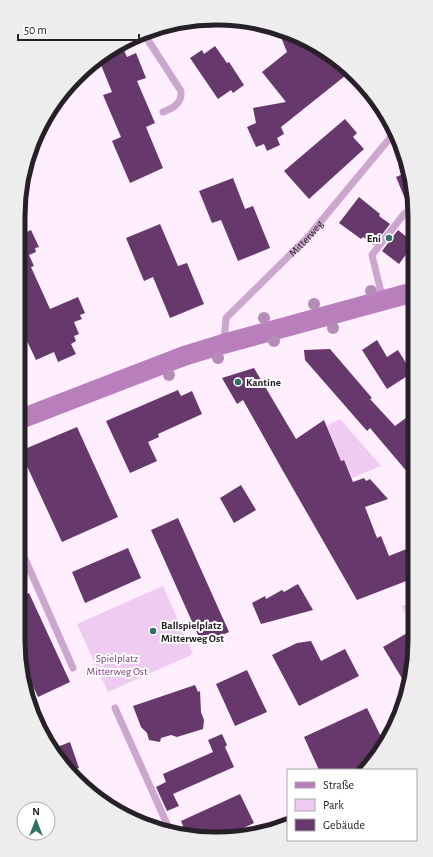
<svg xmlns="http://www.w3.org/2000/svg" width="433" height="857" viewBox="0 0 433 857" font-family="'Alegreya Sans',sans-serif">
	<rect width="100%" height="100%" fill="#feeefe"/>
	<!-- green -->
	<path fill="#efcbf1" d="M340,419L381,466L352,478L344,460L341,461L327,426Z
		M163,586L193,654L108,692L77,624Z
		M414,602L415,630L401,606Z"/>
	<!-- building -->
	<path fill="#67386b" d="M279,32L304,38L338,59L350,72L281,127L284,134L277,138L280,145L267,151L264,144L256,147L247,127L256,123L253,108L286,102L262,72L287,52Z
		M122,46L127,57L136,53L146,78L137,81L155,123L146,127L163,168L130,183L112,141L121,137L103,95L112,92L99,60Z
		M215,46L227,63L229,62L244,85L233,93L231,90L218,99L190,58L202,50L204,54Z
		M345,119L357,133L353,137L364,149L309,199L284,171Z
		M408,172L413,191V204L408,206L396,177Z
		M233,178L245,209L253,206L270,248L238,261L221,220L212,223L199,191Z
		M359,197L380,214L379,216L390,224L374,245L363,237L361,239L339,223Z
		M160,224L178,266L187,263L204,304L170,318L153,277L144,281L126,238Z
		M31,230L39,247L35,248L36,252L29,255L34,266L31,267L50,309L78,297L85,313L80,315L82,319L74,322L79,334L74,336L76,341L71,344L76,354L58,362L54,352L36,360L18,322V232L20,235Z
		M398,230L413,242V245L399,264L382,251Z
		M377,340L387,357L398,350L412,373L387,389L362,350Z
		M330,349L372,398L370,399L395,426L414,412V480L370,428L367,431L305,360L304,350Z
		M254,368L296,439L324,420L341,461L344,460L353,482L364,478L366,481L370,479L388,499L365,507L377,538L381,536L389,556L414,546V578L357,600L283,471L243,400L237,404L222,378Z
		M178,390L181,396L192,391L202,414L158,434L159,437L148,442L157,461L130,473L106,421Z
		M77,427L118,517L62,542L20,451Z
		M241,485L256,510L234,523L220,498Z
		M178,518L229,632L202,644L151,530Z
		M128,548L141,578L85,603L72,572Z
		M298,584L313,610L261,624L252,603L265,596L266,599L282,590L284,592Z
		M29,593L70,682L38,697L22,663L18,640V598Z
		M409,632L415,642V653L406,685L383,647Z
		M311,641L321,661L345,649L359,676L299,706L272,655L297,643Z
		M247,670L267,712L235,726L216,684Z
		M195,685L198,692L200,691L201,712L204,720L203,729L177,737L171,735L161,738L160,742L149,740L147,733L141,727L133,706Z
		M367,708L384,743L365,770H319L304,737Z
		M222,734L227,745L225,747L234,767L173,794L179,806L167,811L156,787L166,782L163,774L213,752L208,740Z
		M70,742L79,768L70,771L59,762L52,749Z
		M240,794L254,823L225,837L187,835L181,821Z"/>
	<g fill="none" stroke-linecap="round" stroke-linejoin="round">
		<!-- lane -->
		<g stroke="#cda6cf" stroke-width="7">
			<path d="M144,34L181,91C182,104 173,108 163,112"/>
			<path d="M383,300L372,255L404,214L413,209"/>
			<path id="s1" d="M224,342L226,318L307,238L395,132"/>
			<path d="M18,543L73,668"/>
			<path d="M115,708L171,833"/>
		</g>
		<!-- secondary -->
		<path stroke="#b87fbc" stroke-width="20" d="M18,420L184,356L223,344L414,292"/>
	</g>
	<!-- trees -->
	<g fill="#b58bb8">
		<circle cx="371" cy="291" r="6"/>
		<circle cx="314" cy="304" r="6"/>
		<circle cx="264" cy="318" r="6"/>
		<circle cx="333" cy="328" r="6"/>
		<circle cx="274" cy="341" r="6"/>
		<circle cx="218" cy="358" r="6"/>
		<circle cx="169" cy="375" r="6"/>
	</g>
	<!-- markers -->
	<g fill="#2f7060" stroke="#fff" stroke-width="1.5">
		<circle cx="389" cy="238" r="4"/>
		<circle cx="238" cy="382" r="4"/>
		<circle cx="153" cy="631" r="4"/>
	</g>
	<g text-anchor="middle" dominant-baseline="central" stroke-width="4" stroke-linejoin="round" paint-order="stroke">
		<!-- street labels -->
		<g font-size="11" fill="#272028" stroke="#fff">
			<text stroke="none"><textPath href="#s1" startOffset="137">Mitterweg</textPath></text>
		</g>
		<!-- poi labels -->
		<g font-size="11" font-weight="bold" fill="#272028" stroke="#fff" text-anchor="start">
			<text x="381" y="238" text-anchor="end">Eni</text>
			<text x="246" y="382">Kantine</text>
			<text x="161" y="625">Ballspielplatz<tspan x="161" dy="13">Mitterweg Ost</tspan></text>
		</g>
		<!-- park labels -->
		<g font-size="11" fill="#7a3a7f" stroke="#fff">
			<text x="117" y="658">Spielplatz<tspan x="117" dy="13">Mitterweg Ost</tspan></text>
		</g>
	</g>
	<!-- crop -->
	<path d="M0 0H433V857H0ZM216 25H217A191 191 0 0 1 408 216V641A191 191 0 0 1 217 832H216A191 191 0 0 1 25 641V216A191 191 0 0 1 216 25Z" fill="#eeedee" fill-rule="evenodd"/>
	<path fill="none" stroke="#272028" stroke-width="5" d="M216 25H217A191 191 0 0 1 408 216V641A191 191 0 0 1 217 832H216A191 191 0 0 1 25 641V216A191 191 0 0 1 216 25Z"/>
	<!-- legend -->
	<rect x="287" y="769" width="130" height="72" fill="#ffffff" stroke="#a9a6a9"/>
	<rect x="295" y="782" width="20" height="6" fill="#b87fbc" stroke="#a9a6a9"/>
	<text x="323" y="789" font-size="12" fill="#272028">Straße</text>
	<rect x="295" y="799" width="20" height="12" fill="#efcbf1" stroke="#a9a6a9"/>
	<text x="323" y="809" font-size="12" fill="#272028">Park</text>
	<rect x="295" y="819" width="20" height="12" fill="#67386b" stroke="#a9a6a9"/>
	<text x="323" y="829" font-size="12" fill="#272028">Gebäude</text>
	<!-- north arrow -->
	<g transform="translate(36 821)"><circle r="19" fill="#ffffff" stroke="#a9a6a9"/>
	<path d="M0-3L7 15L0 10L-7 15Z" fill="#2f7060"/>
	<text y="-6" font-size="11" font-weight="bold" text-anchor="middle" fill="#272028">N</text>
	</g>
	<!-- scale -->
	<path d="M18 34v6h121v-6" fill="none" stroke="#272028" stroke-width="2"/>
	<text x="24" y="34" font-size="12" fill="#272028" stroke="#ffffff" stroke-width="3" paint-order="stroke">50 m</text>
</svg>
